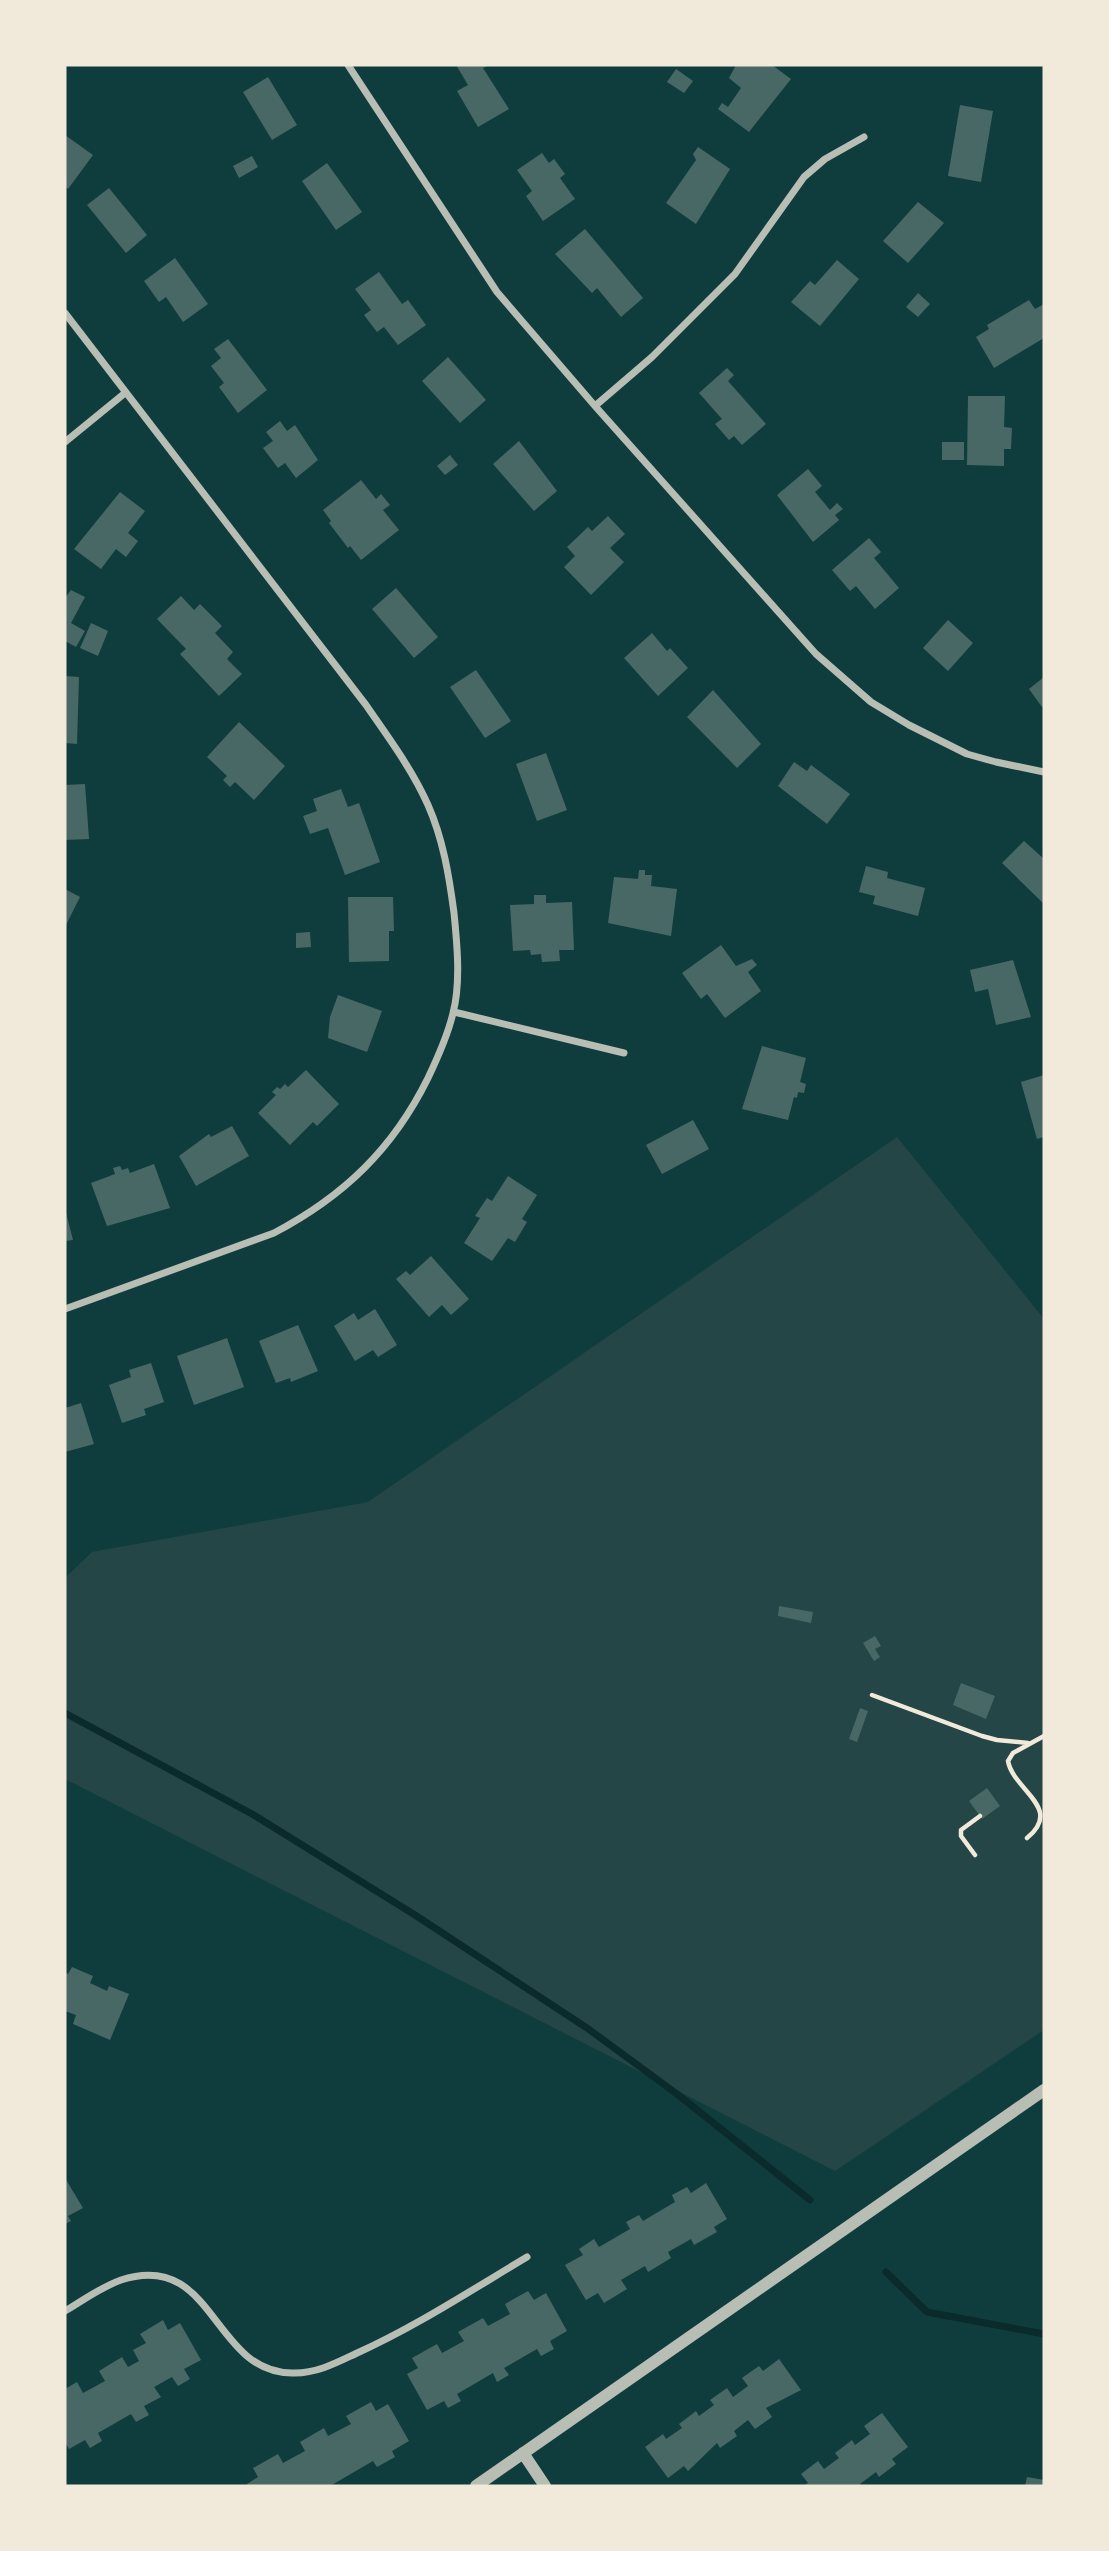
<svg xmlns="http://www.w3.org/2000/svg" width="1109" height="2551" viewBox="0 0 1109 2551" font-family="Spectral,serif">
	<rect width="100%" height="100%" fill="#0f3d3e"/>
	<!-- green -->
	<path fill="#244646" d="M897,1137L1044,1319V2030L835,2171L65,1779V1578L92,1552L368,1502Z"/>
	<g fill="none" stroke-linecap="round" stroke-linejoin="round">
		<!-- stream -->
		<path stroke="#0a2a2b" stroke-width="7" d="M65,1713L252,1814L415,1915L587,2028L677,2094L810,2200
			M886,2272L927,2312L1044,2334"/>
	</g>
	<!-- building -->
	<path fill="#486865" d="M456,65H489L483,68L509,109L478,127L457,91L468,85Z
		M736,65H772L791,79L749,132L718,109L722,103L728,107L741,88L729,78Z
		M676,69L693,81L684,93L667,82Z
		M268,77L297,125L272,140L243,92Z
		M960,105L993,111L981,182L948,176Z
		M65,135L93,155L68,189L65,186Z
		M698,147L730,169L696,224L666,203L696,160L693,154Z
		M542,153L549,163L554,159L565,174L560,178L575,199L543,221L526,196L532,191L517,170Z
		M252,156L258,167L239,178L233,166Z
		M327,163L362,212L336,230L302,181Z
		M109,188L147,235L126,253L87,205Z
		M918,202L944,223L908,263L883,241Z
		M585,229L643,298L621,317L597,288L592,293L555,254Z
		M175,258L208,304L183,322L166,297L159,302L144,281Z
		M837,260L859,279L820,326L791,302L810,281L815,285Z
		M379,272L402,304L408,300L426,325L398,345L384,327L377,332L364,315L371,310L355,289Z
		M918,293L930,304L918,317L906,307Z
		M1029,300L1035,309L1044,304V338L994,368L976,337L989,329L987,325Z
		M228,339L267,390L238,413L219,387L224,383L211,366L221,358L214,349Z
		M448,357L486,400L460,423L422,381Z
		M727,368L734,375L728,381L766,424L742,445L734,436L729,440L715,424L722,419L699,393Z
		M968,396H1005L1004,427L1012,428L1011,449H1004V466L967,465Z
		M280,421L287,431L295,425L318,460L296,478L285,463L278,468L263,448L273,441L266,432Z
		M519,441L557,491L534,511L493,464Z
		M942,442H964V460H942Z
		M450,455L458,465L445,475L437,466Z
		M808,469L822,486L815,492L830,510L837,503L843,509L835,515L839,520L813,542L777,495Z
		M361,480L376,499L381,494L390,505L383,510L399,530L361,560L350,546L348,548L329,523L331,521L323,510Z
		M120,492L145,511L128,533L138,541L126,557L116,549L101,569L74,549Z
		M608,516L625,534L610,548L624,562L591,595L564,567L575,556L567,547L588,527L592,531Z
		M869,538L881,552L874,558L899,588L875,609L856,586L850,591L832,570Z
		M396,588L438,637L414,658L372,609Z
		M71,590L85,597L71,623L85,631L76,647L65,641V598Z
		M181,596L194,610L200,604L222,626L215,633L233,652L227,659L242,674L219,696L180,654L186,649L157,619Z
		M948,620L973,643L948,671L923,648Z
		M91,623L108,631L98,656L80,648Z
		M652,633L667,651L670,648L688,668L658,696L624,658Z
		M476,670L511,721L485,738L450,687Z
		M65,676L79,677L77,744L65,743Z
		M1044,677V705L1042,707L1029,689Z
		M713,690L761,744L737,768L687,717Z
		M239,722L285,766L254,800L235,782L230,787L223,780L227,776L207,757Z
		M546,753L567,810L537,821L516,764Z
		M794,762L807,771L811,765L850,794L827,824L778,786Z
		M85,784L89,839L65,840V785Z
		M341,789L348,807L359,803L380,862L345,875L328,828L310,834L303,816L317,811L313,799Z
		M1024,841L1044,859V904L1002,863Z
		M866,866L888,872L887,878L925,888L918,916L873,904L875,896L859,892Z
		M639,870H645V875H652L651,886L677,889L671,936L608,923L614,877L638,879Z
		M65,889L80,897L65,927Z
		M534,895H546V903L572,902L574,950H559L560,961L542,962L541,954L531,955L530,950L513,951L510,905L534,904Z
		M348,897H393L394,931H389V961L349,962Z
		M310,932L311,947L296,948V933Z
		M721,945L736,966L752,959L757,965L748,972L761,991L725,1018L707,994L701,999L682,973Z
		M1013,960L1031,1017L996,1025L988,989L975,992L970,970Z
		M338,995L382,1011L367,1052L328,1038L330,1017Z
		M762,1046L806,1058L800,1082L806,1084L804,1093L798,1092L797,1098L794,1097L788,1120L742,1109Z
		M306,1070L339,1104L317,1126L313,1122L290,1145L258,1113L276,1095L272,1092L277,1087L280,1089L285,1084L288,1087Z
		M1044,1075V1137L1037,1139L1021,1082Z
		M693,1120L709,1149L662,1174L646,1145Z
		M232,1126L249,1156L196,1186L179,1156L209,1134L211,1137Z
		M154,1164L170,1208L107,1226L91,1183L115,1174L113,1168L120,1166L122,1170L128,1168L130,1173Z
		M508,1176L537,1195L522,1219L527,1222L515,1242L508,1238L492,1261L464,1243L480,1218L475,1216L487,1198L492,1201Z
		M65,1209L73,1240L65,1241Z
		M431,1256L469,1299L451,1315L442,1305L429,1317L396,1279L406,1271L410,1275Z
		M375,1309L397,1345L378,1357L373,1350L355,1361L334,1326L354,1313L358,1320Z
		M298,1325L318,1371L291,1382L290,1378L276,1383L259,1341Z
		M227,1338L244,1387L194,1405L177,1356Z
		M151,1363L164,1402L144,1409L146,1415L122,1423L109,1385L131,1377L129,1370Z
		M81,1403L94,1444L65,1452V1408Z
		M779,1606L813,1612L811,1623L778,1616Z
		M875,1636L881,1646L875,1649L880,1657L874,1661L863,1643Z
		M961,1683L995,1696L986,1719L953,1705Z
		M860,1708L868,1711L857,1742L849,1739Z
		M987,1788L1000,1806L982,1819L969,1801Z
		M72,1967L93,1976L90,1983L107,1991L109,1986L129,1994L110,2040L73,2024L76,2015L65,2011V1972L68,1974Z
		M65,2178L83,2208L68,2216L71,2221L65,2224Z
		M706,2183L727,2219L714,2227L717,2232L694,2245L691,2239L668,2252L671,2258L648,2272L645,2266L621,2280L627,2289L604,2303L598,2293L586,2300L565,2265L583,2255L579,2249L594,2239L599,2247L630,2229L626,2222L639,2215L643,2221L675,2202L672,2195L687,2187L691,2193Z
		M528,2291L534,2300L546,2293L567,2331L550,2341L554,2349L541,2356L537,2349L504,2368L509,2375L497,2382L493,2373L457,2394L461,2401L448,2408L444,2401L427,2410L407,2374L418,2368L412,2358L437,2344L442,2353L464,2341L458,2332L483,2318L488,2326L510,2314L505,2304Z
		M163,2320L168,2330L180,2323L201,2360L184,2369L190,2379L178,2386L172,2377L154,2387L161,2397L144,2406L149,2415L136,2422L131,2414L98,2433L102,2441L90,2448L85,2440L69,2449L65,2442V2389L77,2382L83,2393L105,2381L99,2371L122,2357L128,2367L139,2361L133,2350L146,2343L140,2334Z
		M779,2359L801,2390L766,2408L772,2417L755,2429L748,2420L734,2431L737,2436L720,2448L717,2443L688,2471L684,2466L668,2478L645,2447L663,2434L666,2439L682,2428L679,2424L696,2411L699,2416L714,2405L710,2400L727,2388L733,2397L748,2386L742,2378L759,2366L763,2371Z
		M371,2402L376,2411L388,2404L409,2441L392,2451L395,2457L377,2467L373,2461L330,2486H248L247,2484L258,2477L253,2468L278,2454L283,2463L305,2451L300,2442L324,2428L328,2436L351,2424L346,2416Z
		M882,2413L908,2447L892,2459L896,2464L879,2477L876,2472L860,2484L862,2486H803L808,2483L801,2474L818,2461L824,2469L839,2458L835,2453L852,2440L855,2445L870,2434L864,2426Z
		M1027,2477L1044,2480V2486H1025Z"/>
	<g fill="none" stroke-linecap="round" stroke-linejoin="round">
		<!-- path -->
		<path stroke="#f1e9da" stroke-width="4.5" d="M872,1695L982,1736L997,1740L1028,1743
			M1027,1838C1064,1808 1013,1790 1008,1761L1013,1753L1044,1736
			M975,1855L961,1836V1830L980,1816"/>
		<!-- minor -->
		<path stroke="#b8beb3" stroke-width="7" d="M348,65L497,292L595,406L816,654L871,702L909,725L967,754L996,762L1044,772
			M65,313L366,705C388,737 412,769 428,805C443,839 449,875 454,913C457,943 461,983 453,1013C448,1035 438,1057 428,1078C393,1149 344,1196 274,1233L65,1309
			M595,406L652,357L735,274L804,177L825,159L864,137
			M65,442L125,393
			M454,1012L624,1053
			M65,2311C82,2301 101,2287 121,2280C216,2249 212,2376 295,2373C317,2373 336,2363 355,2354C415,2327 470,2291 527,2257"/>
		<!-- tertiary -->
		<path stroke="#b8beb3" stroke-width="12" d="M523,2453L545,2486
			M476,2486L1044,2090"/>
	</g>
	<!-- border -->
	<rect width="1109" height="2551" fill="none" stroke="#f1e9da" stroke-width="133"/>
</svg>
